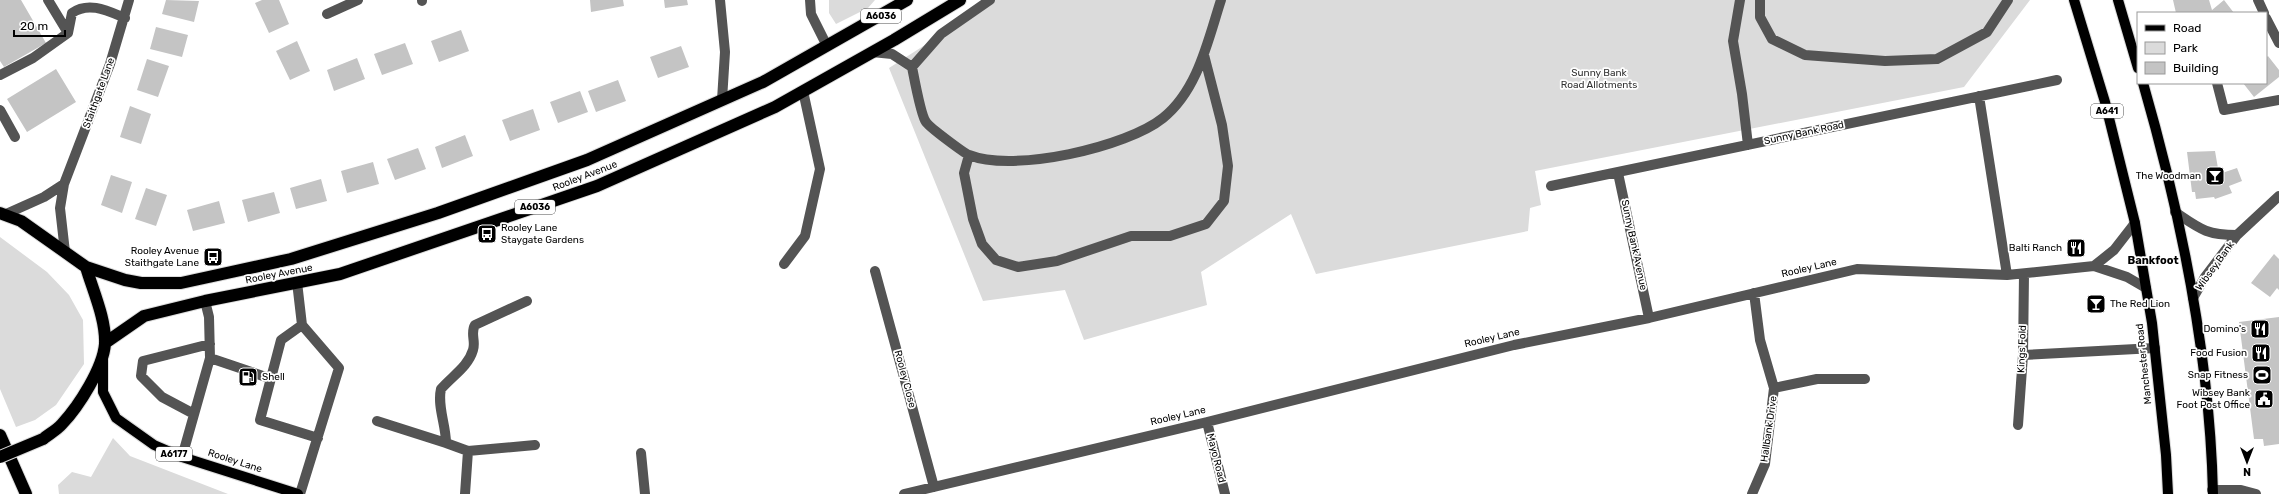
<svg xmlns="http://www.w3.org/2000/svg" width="2279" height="494" viewBox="0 0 2279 494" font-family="Rubik,sans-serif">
	<rect width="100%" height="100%" fill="#fff"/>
	<!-- green -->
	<path fill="#dbdbdb" d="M829,0H875L868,8L836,24L829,13Z
		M995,0H2030L1964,87L1535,171L1541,205L1530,208L1528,231L1316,274L1291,214L1201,272L1207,305L1084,340L1065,290L983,301L889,68Z
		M0,237L47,272L69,295L83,320L84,364L56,405L35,420L16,427L0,389Z
		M113,438L130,456L228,494H59L58,485L72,472L91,477Z"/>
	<!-- building -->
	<path fill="#c4c4c4" d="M0,0H21L46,43L4,67L0,61Z
		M166,0L199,1L194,22L162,14Z
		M262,0H279L289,24L269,33L255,3Z
		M590,0H623L624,6L591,12Z
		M664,0H687L688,5L665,8Z
		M2173,0H2209L2212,10L2224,0L2234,13H2176Z
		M156,27L188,35L182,57L150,49Z
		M461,30L469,51L439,62L431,41Z
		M297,41L310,71L290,80L276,51Z
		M405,43L413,64L382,75L374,54Z
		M681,46L689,67L658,78L650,57Z
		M2268,56L2279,70V77L2254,97L2243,83H2266V58Z
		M357,58L365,79L334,91L327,70Z
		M147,59L169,66L158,97L137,90Z
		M56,69L76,102L27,132L7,99Z
		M618,80L626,101L596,112L588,91Z
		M580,91L588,112L558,123L550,102Z
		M130,106L151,114L141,144L120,137Z
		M533,109L540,130L510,141L502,120Z
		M465,135L473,156L442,168L435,147Z
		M418,148L426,169L395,180L387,159Z
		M2215,151L2219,174L2237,168L2242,181L2229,186L2232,193L2215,199L2214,197L2196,199L2195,192H2192L2187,152Z
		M373,162L379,184L347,193L341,171Z
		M111,175L132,182L122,213L101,205Z
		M321,179L327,201L296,209L290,188Z
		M146,188L167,195L156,226L135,219Z
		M274,192L280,213L248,222L242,200Z
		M219,201L225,223L193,231L187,210Z
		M2274,254L2279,259V290L2277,288L2270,297L2251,283Z
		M2279,317V444L2264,446L2263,439H2254L2239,322Z"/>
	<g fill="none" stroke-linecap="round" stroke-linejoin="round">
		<!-- major casing -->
		<g stroke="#dbdbdb" stroke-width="12">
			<path id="major" d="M2074,0L2105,102L2135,223L2152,323L2166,455L2168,494
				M2118,0L2138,68
				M2143,83C2181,215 2210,356 2213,494
				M103,360V392L116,418L154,445L182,457L298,494"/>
		</g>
		<!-- highway casing -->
		<g stroke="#dbdbdb" stroke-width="14">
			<path id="highway" d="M0,213L21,221L86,267L125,280L141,283H181L291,259L438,213L587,160L763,82L907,0
				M105,343L144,316L205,301L340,274L597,186L775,107L894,40L960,0
				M0,435L26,494
				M43,439C49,434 57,430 62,424C79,406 103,368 105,344C106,319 93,291 86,267"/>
		</g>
		<!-- minor -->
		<path stroke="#545454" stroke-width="10" d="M48,0L68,33
			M422,0V1
			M720,0L725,52L722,100
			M810,0L811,14L827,46
			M1740,0L1733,41L1742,94L1748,145
			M1760,0V17L1772,39L1805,55L1885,61L1937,59L1987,32L2008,0
			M2258,0L2264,13
			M327,14L358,0
			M2266,18L2279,43
			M872,52L892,54L912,67C914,77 921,116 926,122C929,127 964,153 969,155C1014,173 1127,147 1163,118C1198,90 1208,40 1221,0
			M912,67L941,34L990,0
			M0,75L33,58L68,33L72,13C89,1 108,11 125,18
			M2217,83L2224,110L2279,100
			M1979,96L2007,275
			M0,110L15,137
			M969,155L964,173L973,219L982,244L996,260L1018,267L1057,261L1131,236H1170L1206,224L1224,201L1228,166L1222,125L1204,55
			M1618,173L1649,318
			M1551,186L2057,80
			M2175,212C2200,229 2206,235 2237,235
			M6,214L44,197L64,184
			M65,252L60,208L64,184L110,64L129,0
			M784,264L805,236L820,169L803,91
			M2094,266L2114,250L2135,223
			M875,271L934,487
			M297,282L302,325
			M2193,298L2205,277L2237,235L2279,196
			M2023,355L2155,348
			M210,358L269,378
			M1774,388L1817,379H1865
			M194,414L162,397L141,376L143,361L210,344
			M377,421L446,443
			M1207,422L1225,494
			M2018,425L2023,355L2024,274
			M468,451L535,445
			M641,453L645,494
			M182,457L210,358L209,317L205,301
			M2212,490H2241L2256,494
			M300,494L339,368L302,325L281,340L260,420L318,438
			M465,494L468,451L446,443C446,425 437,406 441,389C452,376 468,367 473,350C476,341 470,333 475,325L527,301
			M904,494L1207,422L1514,345L1649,318L1857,269L2007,275L2094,266L2127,277L2146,288
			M1752,494L1765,464L1774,388L1760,340L1754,293"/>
		<!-- major -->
		<use href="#major" stroke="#000" stroke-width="10"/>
		<!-- highway -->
		<use href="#highway" stroke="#000" stroke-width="12"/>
		<!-- highway-bridge casing -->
		<g stroke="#dbdbdb" stroke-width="14" stroke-linecap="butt">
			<path id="highway-bridge" d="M0,457L43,439"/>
		</g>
		<!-- highway-bridge -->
		<use href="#highway-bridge" stroke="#000" stroke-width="12"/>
	</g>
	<!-- icons -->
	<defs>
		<g id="bar-square" transform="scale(1)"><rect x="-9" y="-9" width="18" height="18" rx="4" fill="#000" stroke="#fff"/><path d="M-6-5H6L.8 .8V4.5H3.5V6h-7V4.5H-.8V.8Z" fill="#fff"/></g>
		<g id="bus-square" transform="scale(1)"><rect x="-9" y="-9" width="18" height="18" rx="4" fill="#000" stroke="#fff"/><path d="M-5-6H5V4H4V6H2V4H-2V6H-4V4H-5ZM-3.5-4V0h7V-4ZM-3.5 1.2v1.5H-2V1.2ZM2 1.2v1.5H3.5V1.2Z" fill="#fff"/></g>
		<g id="restaurant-square" transform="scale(1)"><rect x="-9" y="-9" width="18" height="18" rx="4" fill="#000" stroke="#fff"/><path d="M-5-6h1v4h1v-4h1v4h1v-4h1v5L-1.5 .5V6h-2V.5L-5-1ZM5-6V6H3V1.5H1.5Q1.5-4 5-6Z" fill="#fff"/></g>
		<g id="stadium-square" transform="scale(1)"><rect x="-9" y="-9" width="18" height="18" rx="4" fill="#000" stroke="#fff"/><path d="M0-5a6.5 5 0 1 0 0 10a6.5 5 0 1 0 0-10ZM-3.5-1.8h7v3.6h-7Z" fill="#fff"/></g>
		<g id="fuel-square" transform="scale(1)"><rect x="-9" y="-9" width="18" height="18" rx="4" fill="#000" stroke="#fff"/><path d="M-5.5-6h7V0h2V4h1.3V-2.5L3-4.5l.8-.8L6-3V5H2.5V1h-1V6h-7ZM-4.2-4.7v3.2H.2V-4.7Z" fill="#fff"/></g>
		<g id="civic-square" transform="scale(1)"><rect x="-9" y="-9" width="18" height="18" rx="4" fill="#000" stroke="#fff"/><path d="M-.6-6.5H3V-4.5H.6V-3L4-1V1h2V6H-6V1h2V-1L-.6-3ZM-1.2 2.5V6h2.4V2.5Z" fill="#fff"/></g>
	</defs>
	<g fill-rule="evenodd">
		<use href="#bar-square" x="2215" y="176"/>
		<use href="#bus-square" x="487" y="234"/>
		<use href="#restaurant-square" x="2076" y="248"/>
		<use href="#bus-square" x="213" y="257"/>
		<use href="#bar-square" x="2096" y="304"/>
		<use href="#restaurant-square" x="2260" y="329"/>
		<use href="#restaurant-square" x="2261" y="353"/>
		<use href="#stadium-square" x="2262" y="375"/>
		<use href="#fuel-square" x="248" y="377"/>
		<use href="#civic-square" x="2264" y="399"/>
	</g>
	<g text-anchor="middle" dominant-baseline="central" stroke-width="3.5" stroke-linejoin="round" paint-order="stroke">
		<!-- shield labels -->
		<g fill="#fff" stroke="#4c4c4c" stroke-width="1">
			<rect x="861" y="9" width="40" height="14" rx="3"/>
			<rect x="2091" y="104" width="32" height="14" rx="3"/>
			<rect x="515" y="200" width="40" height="14" rx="3"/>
			<rect x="156" y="447" width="36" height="14" rx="3"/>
		</g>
		<g font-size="9" font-weight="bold" fill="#000">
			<text x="881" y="16">A6036</text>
			<text x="2107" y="111">A641</text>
			<text x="535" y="207">A6036</text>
			<text x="174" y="454">A6177</text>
		</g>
		<!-- park labels -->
		<g font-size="10" fill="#323232" stroke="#fff">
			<text x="1599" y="73">Sunny Bank<tspan x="1599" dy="12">Road Allotments</tspan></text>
		</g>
		<!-- street labels -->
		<g font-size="10" fill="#000" stroke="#fff">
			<text transform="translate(99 93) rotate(-70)">Staithgate Lane</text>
			<text transform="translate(1804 133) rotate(-12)">Sunny Bank Road</text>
			<text transform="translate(585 176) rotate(-21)">Rooley Avenue</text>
			<text transform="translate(1634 245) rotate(78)">Sunny Bank Avenue</text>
			<text transform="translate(2215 266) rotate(-54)">Wibsey Bank</text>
			<text transform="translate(1809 268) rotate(-13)">Rooley Lane</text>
			<text transform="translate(279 274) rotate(-11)">Rooley Avenue</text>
			<text transform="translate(1492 338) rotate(-13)">Rooley Lane</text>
			<text transform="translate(2022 349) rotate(-88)">Kings Fold</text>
			<text transform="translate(2144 364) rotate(-96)">Manchester Road</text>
			<text transform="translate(905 379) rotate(75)">Rooley Close</text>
			<text transform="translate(1178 416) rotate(-13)">Rooley Lane</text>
			<text transform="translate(1769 429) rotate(-82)">Hallbank Drive</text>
			<text transform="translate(1216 458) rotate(76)">Mayo Road</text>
			<text transform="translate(235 461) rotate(18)">Rooley Lane</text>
		</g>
		<!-- poi labels -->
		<g font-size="10" fill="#000" stroke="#fff" text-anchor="end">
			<text x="2201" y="176">The Woodman</text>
			<text x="501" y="228" text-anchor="start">Rooley Lane<tspan x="501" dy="12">Staygate Gardens</tspan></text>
			<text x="2062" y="248">Balti Ranch</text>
			<text x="199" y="251">Rooley Avenue<tspan x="199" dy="12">Staithgate Lane</tspan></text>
			<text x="2110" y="304" text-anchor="start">The Red Lion</text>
			<text x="2246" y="329">Domino's</text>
			<text x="2247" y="353">Food Fusion</text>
			<text x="2248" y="375">Snap Fitness</text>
			<text x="262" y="377" text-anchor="start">Shell</text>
			<text x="2250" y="393">Wibsey Bank<tspan x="2250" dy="12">Foot Post Office</tspan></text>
		</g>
		<!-- neighbourhood labels -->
		<g font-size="11" font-weight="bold" fill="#000" stroke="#fff">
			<text x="2153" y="260">Bankfoot</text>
		</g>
	</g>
	<!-- legend -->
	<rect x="2137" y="12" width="130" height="72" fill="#ffffff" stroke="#999999"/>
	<rect x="2145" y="25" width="20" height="6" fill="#000000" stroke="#999999"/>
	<text x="2173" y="32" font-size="12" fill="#000000">Road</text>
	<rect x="2145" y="42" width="20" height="12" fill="#dbdbdb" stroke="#999999"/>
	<text x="2173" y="52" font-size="12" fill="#000000">Park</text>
	<rect x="2145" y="62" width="20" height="12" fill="#c4c4c4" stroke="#999999"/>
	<text x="2173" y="72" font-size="12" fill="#000000">Building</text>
	<!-- north arrow -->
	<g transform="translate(2247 462) rotate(180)" stroke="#ffffff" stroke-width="3" paint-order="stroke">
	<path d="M0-3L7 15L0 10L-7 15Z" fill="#000000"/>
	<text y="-6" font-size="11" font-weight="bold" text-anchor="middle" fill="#000000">N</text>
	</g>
	<!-- scale -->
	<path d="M14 30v6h51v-6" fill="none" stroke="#000000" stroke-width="2"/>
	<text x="20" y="30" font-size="12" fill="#000000" stroke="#ffffff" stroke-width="3" paint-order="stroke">20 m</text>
</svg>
